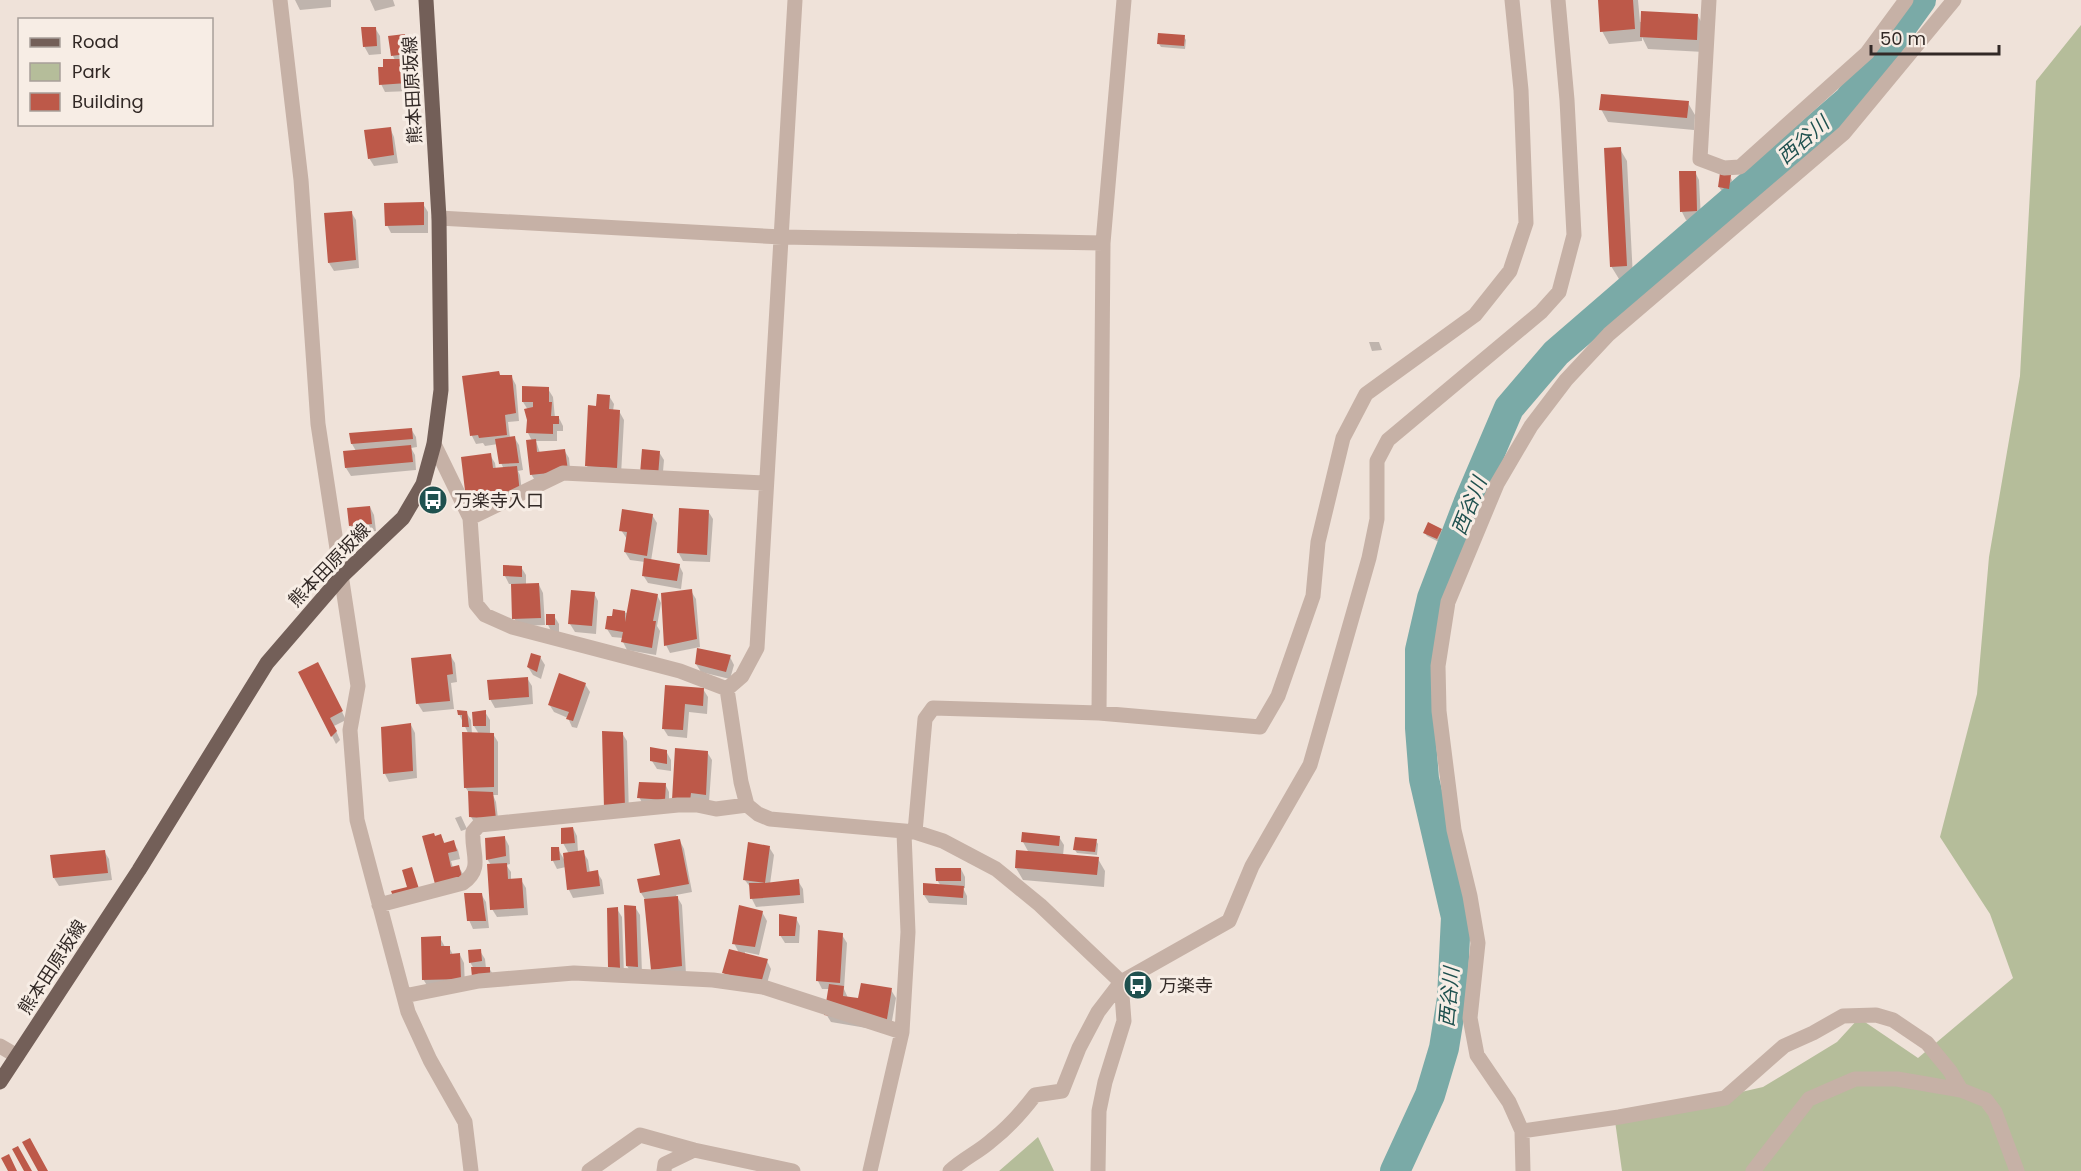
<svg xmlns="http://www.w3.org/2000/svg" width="2081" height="1171" viewBox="0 0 2081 1171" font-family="Poppins,'Noto Sans JP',sans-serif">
	<rect width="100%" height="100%" fill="#efe2d9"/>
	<!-- green -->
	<path fill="#b5bd9a" d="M2081,25V1171H1622L1615,1121L1763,1087L1837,1042L1859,1018L1918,1058L2013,978L1990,914L1940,837L1977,694L1989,557L2020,376L2036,81Z
		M1038,1137L1054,1171H999Z"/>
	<!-- shadow -->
	<path fill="#0003" d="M295,0H331V7L300,10Z
		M370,0H393L395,6L375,11Z
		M1600,0H1638L1640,22L1698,16L1705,29L1704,52L1648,49L1642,37V41L1609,44L1602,31Z
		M375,28L380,36L381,54L369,55L364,46Z
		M404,36L409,44L411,62L404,63L410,76V91L385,92L381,84L395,60L393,56L390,38Z
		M1184,37L1186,40L1185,49L1161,47L1159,44Z
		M1688,103L1695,115L1694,130L1608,122L1601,109Z
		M390,128L394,137L398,163L374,166L369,158Z
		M1620,149L1627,161L1633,278L1619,279L1611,266Z
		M1695,172L1699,180L1701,219L1686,220L1682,212Z
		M1730,177L1732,180L1730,192L1721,190L1719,187Z
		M423,204L428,212V233H391L387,225Z
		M351,212L356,220L359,268L334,271L329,263L326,214Z
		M1369,342H1379L1382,350L1372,351Z
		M511,376L516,385L519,421L508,422L510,438L514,437L519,445L523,470L518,471L520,475L523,501L472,506L467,498L490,455L495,463L496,470L504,469L501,463L498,444L485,446L483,443L476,444L472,436L464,377Z
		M548,389L553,397L555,418H559L563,426V431H557V441H536L540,453L564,450L569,458L571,478L536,482L531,474L532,441L528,433V410L523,402Z
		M609,396L614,404L613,411H619L624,420L621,475L591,474L587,466L598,407Z
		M411,429L416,437L417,447L411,448L415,455L416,470L351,476L346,468L356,451L352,444L351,434Z
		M659,452L664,460L662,483L646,482Z
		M370,507L374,515L376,531L355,533L350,525Z
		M708,511L713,519L710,562L683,561L678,552Z
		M652,515L657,523L651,561L679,565L683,573L681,589L648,583L643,575L645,562L630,560L625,552L627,539L621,530Z
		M1441,530L1443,534L1439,542L1427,536L1425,533Z
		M521,567L526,575V585H539L543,593L545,625L518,626L514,618L512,584H509L505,576Z
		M691,591L696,599L700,647L670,653L666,645Z
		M594,593L598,601L596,634L575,632L570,624Z
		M657,595L661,603L657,626L660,631L656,655L627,650L623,642V638L612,637L607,629L613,618L614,611L628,613Z
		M554,616L559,624V633H552L548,625Z
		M450,655L455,663L457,682L451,683L454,709L423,712L418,704L413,659Z
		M540,657L545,665L541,679L533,675L528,667Z
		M730,657L734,665L730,679L701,672L696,664Z
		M322,671L346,720L334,726L340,740L336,744L300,672Z
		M527,678L532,686L533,704L495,708L490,699Z
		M585,684L590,692L577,728L572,727L568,718L554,712L549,704Z
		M666,686L703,689L708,697L707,714L689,712L687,738L668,736L663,728Z
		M466,712L471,720L472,734H479L474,726L485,712L490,720V734H493L498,742V795H493L496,802L499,827L476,825L471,817L470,794L465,787L468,733L459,714Z
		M411,725L415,733L417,778L389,782L385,774Z
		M622,733L627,741L629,815L611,816Z
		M666,751L671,760V771L657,769L652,761Z
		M707,752L712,760L709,802L674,800Z
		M665,784L669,792V807L644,806L639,797Z
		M461,816L467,829L461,831L455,818Z
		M573,828L577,836L578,852H583L588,860L590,873L597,872L602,880L604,894L573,898L569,890L566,867L557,869L553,861V849H558L565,861L569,854L563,843Z
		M441,836L445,844L453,842L458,850L460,859L451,861L453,868L458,866L463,874L441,892L435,837Z
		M1059,837L1064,845L1063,856L1098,859L1105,871L1104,887L1023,880L1016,868L1029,853L1023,842Z
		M505,838L509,846L510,864L506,865L511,872V880H521L526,888L528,915L497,917L492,909L491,865L487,859Z
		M680,841L684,849L692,892L676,895L682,905L686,974L652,969L646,901L641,893L639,880L661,876Z
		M1096,841L1098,844L1097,855L1077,853L1075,850Z
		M769,847L774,855L770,884L798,881L803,889L804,903L756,907L752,899L751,888L744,879Z
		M104,851L109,859L112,880L59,886L54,878Z
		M961,869L965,877V888H963L967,896V905L929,903L924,895L941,886L937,880Z
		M481,894L486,902L489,928L473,929L469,920Z
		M635,907L640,915L642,974H632L627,966Z
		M617,909L622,917L624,975H614L609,967Z
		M762,912L767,921L759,955L745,952V955L767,961L771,969L765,991L729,981L724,973L739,953L734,943Z
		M796,918L800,926L799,943H785L780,935Z
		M842,935L847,943L844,989L848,998L860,1000L891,990L896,998L890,1032L831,1022L826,1014L830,989H822L818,981Z
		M440,938L445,947H449L453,955H460L464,963L465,986L428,987L423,979Z
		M480,951L485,959L486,968H489L494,976L474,969L470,962Z"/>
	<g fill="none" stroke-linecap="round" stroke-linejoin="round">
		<!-- river -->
		<path stroke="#7aaaa7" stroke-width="30" d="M1395,1171L1430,1095L1444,1048L1452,998L1456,917L1424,779L1420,728V650L1432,598L1468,504L1509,408L1556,353L1849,100L1921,0"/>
	</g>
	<!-- building -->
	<path fill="#bd5949" d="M1598,0H1633L1635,29L1600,32Z
		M1641,11L1698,14L1697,40L1640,37Z
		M361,27H376L377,46L363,47Z
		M1158,33L1185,35L1184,46L1157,44Z
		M405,34L407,54L391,56L388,36Z
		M383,59H404L403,66H406L407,83L379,85L378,67H383Z
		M1601,94L1689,101L1687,118L1599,110Z
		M391,127L394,155L368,159L364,130Z
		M1621,147L1627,266L1610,267L1604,148Z
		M1679,171H1696L1697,211L1680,212Z
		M1720,173L1731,175L1729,189L1718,187Z
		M424,202V225L385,226L384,203Z
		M352,211L356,260L328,263L324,213Z
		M499,371L500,375H512L516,413L505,415L507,435L479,438L478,435L470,436L462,376Z
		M522,386L549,387V402H552L551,416H559V424H553V434L526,433L527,420L524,409L533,407V402H522Z
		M597,394L610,395L609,409L620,410L617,468L585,466L588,405L596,406Z
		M412,428L413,439L351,444L349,433Z
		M515,436L519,463L499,464L495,439Z
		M536,439L537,452L565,449L568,471L530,475L526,440Z
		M411,445L413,462L345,468L343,451Z
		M642,449L660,451L658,476L640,474Z
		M491,453L493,468L517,466L520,493L466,499L461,457Z
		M370,506L372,524L349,526L347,508Z
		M679,508L709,510L707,555L677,553Z
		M622,509L653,514L647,556L624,552L627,532L619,531Z
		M1428,522L1442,529L1437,539L1423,533Z
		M644,558L680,564L677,581L642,576Z
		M503,565L522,566V577L503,576Z
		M539,583L541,618L512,619L511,584Z
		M631,589L658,594L653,621H656L652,648L621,642L623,632L605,629L607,616H612L613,609L625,611V622Z
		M692,589L697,639L664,646L661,593Z
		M571,590L595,592L592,626L568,624Z
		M546,614H555V625H546Z
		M697,648L731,655L726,672L695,664Z
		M531,653L541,656L537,672L527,667Z
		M451,654L453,674L447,675L450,701L416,704L411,658Z
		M318,662L343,711L330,718L337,731L331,737L298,672Z
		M559,673L586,683L573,721L566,719L569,712L548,705Z
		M528,677L529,697L489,700L487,680Z
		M665,685L704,688L703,706L685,704L683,730L662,729Z
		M457,710L467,711L469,727H462V715H458Z
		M486,710V726H473L472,712Z
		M411,723L413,771L383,774L381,727Z
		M602,731L623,732L625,808H604Z
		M462,732L494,733V787L464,788Z
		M650,747L667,750V764L650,761Z
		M675,748L708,751L706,795L691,793L690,801L672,800Z
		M639,782L666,783L665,800L637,798Z
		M468,791L493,792L496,819L469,817Z
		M573,827L575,843L561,844V828Z
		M1022,832L1060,836L1059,846L1021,842Z
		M434,833L435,836L441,834L444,843L454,840L457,851L448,853L451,867L459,865L462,877L435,884L422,836Z
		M505,836L506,856L486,860L485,838Z
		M1075,837L1097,839L1095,852L1073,850Z
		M680,839L689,884L640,893L637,879L660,875L654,844Z
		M748,842L770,846L765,883L799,879L800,895L750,899L749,883H765L743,880Z
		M551,847H559L560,860L551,861Z
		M105,850L108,873L53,878L50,855Z
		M584,850L587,872L598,870L600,886L567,890L563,853Z
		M1016,850L1099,857L1097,875L1015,868Z
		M507,863L508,879L522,878L524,908L490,910L487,864Z
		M412,867L420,892L394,899L391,891L407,887L402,870Z
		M935,868H961V881H936Z
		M923,883L964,886L963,898L923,895Z
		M464,893H482L486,921H467Z
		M678,896L682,966L651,970L644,899Z
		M624,905L636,906L638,967L626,966Z
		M739,905L763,911L755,947L732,944Z
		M618,907L620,968L608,967L607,908Z
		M779,914L797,917L795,936H779Z
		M818,930L843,933L840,983L816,981Z
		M441,936V946H450V954L460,953L461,979L422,980L421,937Z
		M481,949L482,961L469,963L468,950Z
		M729,949L768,959L761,983L722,973Z
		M471,967H490V977H472Z
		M861,983L892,988L886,1025L824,1015L829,984L844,986L843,996L858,998Z
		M30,1138L48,1171H38L22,1142Z
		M18,1146L32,1171H24L12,1149Z
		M9,1154L17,1171H8L1,1158Z"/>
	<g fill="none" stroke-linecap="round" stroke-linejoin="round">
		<!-- street -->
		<path stroke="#c6b1a6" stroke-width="15" d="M280,0L301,180L318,424L358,686L350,730L357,820L408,1012L430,1060L465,1122L471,1171
			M1709,0L1700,159L1724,168L1740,167L1867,53L1906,0
			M439,218L782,237L1103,243
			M434,444L470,518L476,604L485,615L512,627L680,671L727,689
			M470,518L563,473L766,483
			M727,689L741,782L747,805L758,814L770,819L915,832L943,841L996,869L1040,905L1121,982L1124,1021L1105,1082L1099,1111L1098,1171
			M727,689L742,676L757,648L795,0
			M1099,713L1103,243L1124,0
			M915,832L925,719L933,708L1099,713L1260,727L1278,696L1313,596L1318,542L1343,438L1366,394L1475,315L1510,271L1526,223L1521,90L1512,0
			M379,905L463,883C484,868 471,853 473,832L479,825L678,805H697L716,809L747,805
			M404,996L479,981L574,973L713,980L763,987L902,1032
			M0,1046L17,1056
			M1522,1131L1619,1117L1725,1098L1784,1046L1813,1033L1843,1016L1876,1015L1893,1020L1927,1043L1950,1071L1961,1090
			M589,1171L640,1135L694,1150L793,1171
			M664,1171L665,1164L694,1150
			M870,1171L902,1032L908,932L904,833
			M950,1171C964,1158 979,1152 992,1140C1009,1127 1022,1112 1035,1095L1062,1091L1079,1048L1098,1012L1121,982L1229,921L1252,866L1310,765L1369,558L1377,519V461L1388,440L1541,312L1559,292L1574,235L1567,100L1558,0
			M1523,1171L1522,1131L1509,1102L1477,1055L1470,1018L1478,943L1470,896L1454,830L1439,711L1438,666L1448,602L1497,484L1531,426L1566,380L1609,334L1844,133L1954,0
			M1753,1171L1809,1099L1855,1079H1897L1961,1090L1986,1100L1995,1112L2017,1171"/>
		<!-- primary -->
		<path stroke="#735f58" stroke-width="15" d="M0,1082L139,870L267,663L342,576L403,518L423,484L434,444L441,390L439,218L426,0"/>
	</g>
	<!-- icons -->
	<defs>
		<g id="bus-disc" transform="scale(1.5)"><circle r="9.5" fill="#1f514f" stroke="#f7ede5"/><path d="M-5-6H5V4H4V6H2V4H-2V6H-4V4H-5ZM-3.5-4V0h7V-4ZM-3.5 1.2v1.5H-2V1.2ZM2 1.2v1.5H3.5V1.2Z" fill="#fff"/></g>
	</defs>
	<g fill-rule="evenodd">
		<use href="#bus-disc" x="433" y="500"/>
		<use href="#bus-disc" x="1138" y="985"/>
	</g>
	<g text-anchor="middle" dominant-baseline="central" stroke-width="6" stroke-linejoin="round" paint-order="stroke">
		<!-- street labels -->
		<g font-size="18" fill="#322926" stroke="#f7ede5">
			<text transform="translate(412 90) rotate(-93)">熊本田原坂線</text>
			<text transform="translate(329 565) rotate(-46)">熊本田原坂線</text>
			<text transform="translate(52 967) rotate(-57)">熊本田原坂線</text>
		</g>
		<!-- poi labels -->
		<g font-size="18" fill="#322926" stroke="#f7ede5" text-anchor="start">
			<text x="454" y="500">万楽寺入口</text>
			<text x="1159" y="985">万楽寺</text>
		</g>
		<!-- water labels -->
		<g font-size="20" font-style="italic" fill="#1f514f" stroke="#f7ede5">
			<text transform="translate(1803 140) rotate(-41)">西谷川</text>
			<text transform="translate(1469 506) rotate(-68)">西谷川</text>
			<text transform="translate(1449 997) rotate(-85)">西谷川</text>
		</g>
	</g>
	<!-- legend -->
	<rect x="18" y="18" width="195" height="108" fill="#f7ede5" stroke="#a89f99" stroke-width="1.5"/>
	<rect x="30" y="38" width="30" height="9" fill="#735f58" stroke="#a89f99" stroke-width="1.5"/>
	<text x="72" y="48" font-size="18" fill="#322926">Road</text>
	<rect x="30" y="63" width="30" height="18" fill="#b5bd9a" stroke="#a89f99" stroke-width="1.5"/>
	<text x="72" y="78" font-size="18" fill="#322926">Park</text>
	<rect x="30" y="93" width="30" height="18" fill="#bd5949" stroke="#a89f99" stroke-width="1.5"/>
	<text x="72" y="108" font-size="18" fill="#322926">Building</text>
	<!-- scale -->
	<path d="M1871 45v9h128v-9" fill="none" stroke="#322926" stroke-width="3"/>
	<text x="1880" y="45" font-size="18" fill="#322926" stroke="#f7ede5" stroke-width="4.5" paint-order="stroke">50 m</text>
</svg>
